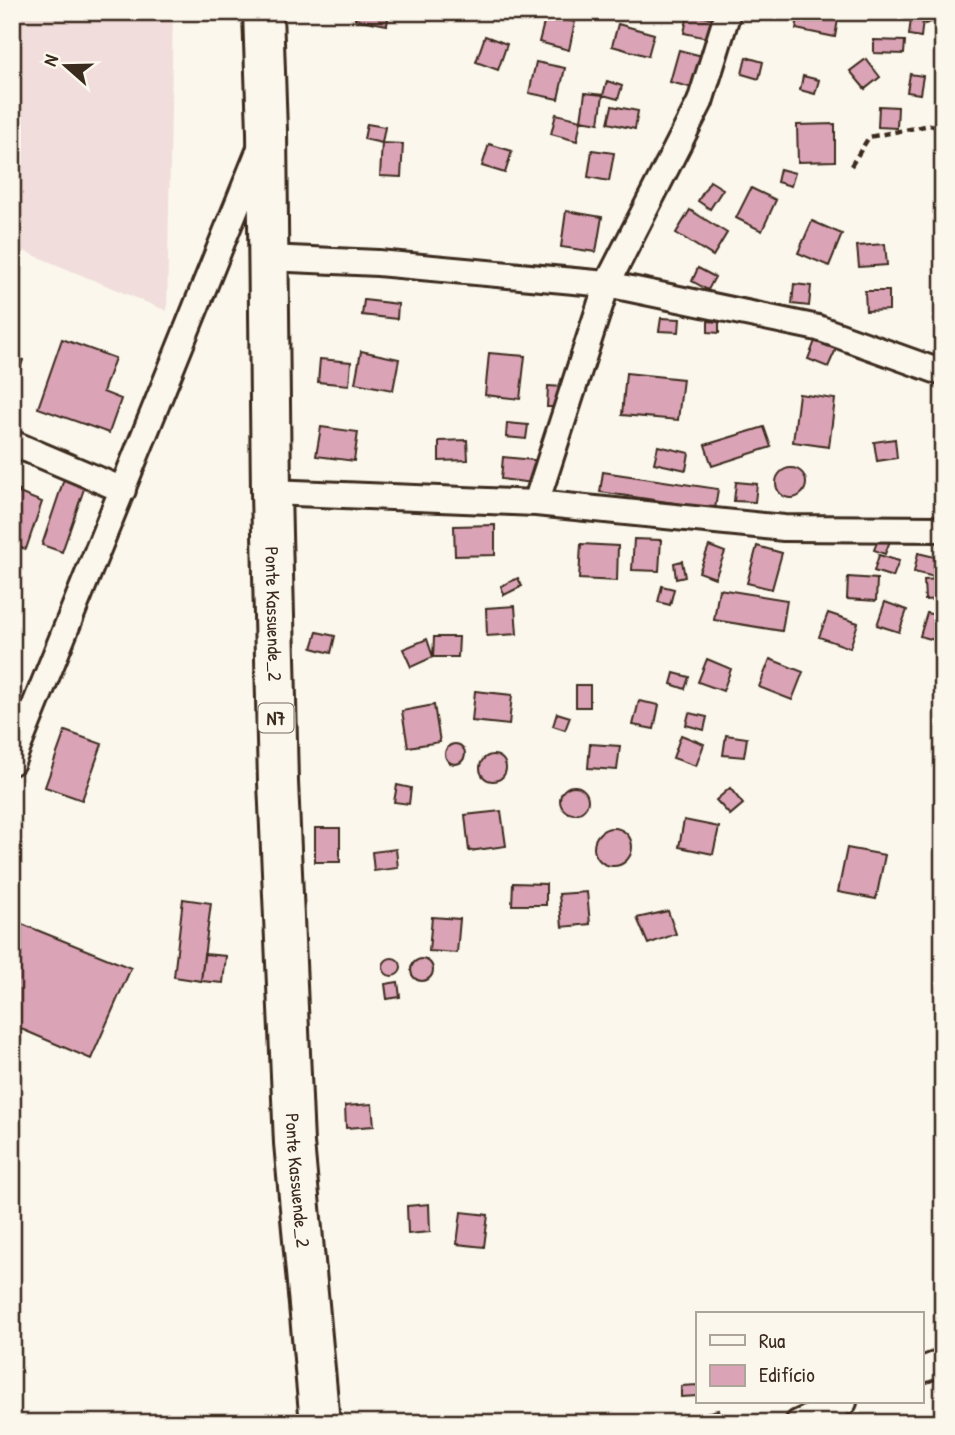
<svg xmlns="http://www.w3.org/2000/svg" width="955" height="1435" viewBox="0 0 955 1435" font-family="'Patrick Hand',sans-serif">
	<rect width="100%" height="100%" fill="#fbf7ec"/>
	<filter id="ink" filterUnits="userSpaceOnUse"><feTurbulence type="fractalNoise" baseFrequency=".0143" numOctaves="2"/><feDisplacementMap in="SourceGraphic" scale="14" xChannelSelector="R" yChannelSelector="G"/><feConvolveMatrix kernelMatrix="1 2 1 2 8 2 1 2 1" color-interpolation-filters="sRGB"/></filter>
	<g filter="url(#ink)">
		<!-- built -->
		<path fill="#f1dedc" d="M12,12H173L167,311L12,246Z"/>
		<!-- building -->
		<path fill="#dba3b6" stroke="#3b2a1e" stroke-width="2" d="M356,12H389L387,25L355,19Z
			M799,12L839,14L835,37L796,29Z
			M921,12H938L940,19L925,24Z
			M688,14L715,19L712,39L684,33Z
			M546,15L575,22L569,50L539,42Z
			M911,19L923,20L921,37L909,35Z
			M618,24L654,34L648,56L612,46Z
			M485,36L507,44L498,70L476,62Z
			M874,40L905,41L904,54L874,53Z
			M679,50L710,58L701,90L670,82Z
			M746,57L763,62L759,79L742,74Z
			M866,59L880,77L865,89L850,71Z
			M536,62L565,68L558,99L529,93Z
			M910,74L923,76L920,94L907,92Z
			M803,76L819,80L815,94L800,90Z
			M940,77H943V97H940Z
			M607,81L622,86L618,99L603,95Z
			M585,93L603,95L599,123L581,120Z
			M612,106L638,111L635,129L608,123Z
			M879,106L898,107L897,128L878,127Z
			M556,114L581,120L577,141L551,134Z
			M367,124L385,127L382,143L364,139Z
			M835,124V161L798,162L797,125Z
			M382,143L403,144L401,177L380,176Z
			M489,144L512,151L505,173L482,166Z
			M592,150L614,153L609,181L588,177Z
			M780,169L795,173L791,186L777,182Z
			M710,181L723,189L710,209L698,201Z
			M751,188L776,200L762,231L736,218Z
			M690,210L727,233L713,256L676,233Z
			M566,211L602,217L596,252L561,247Z
			M812,221L842,234L829,266L798,253Z
			M885,244L887,265L859,267L857,246Z
			M698,268L715,277L708,290L692,281Z
			M794,284L811,286L809,306L792,304Z
			M865,291H889V310L866,311Z
			M364,300L398,304L397,319L362,315Z
			M661,318L680,319L679,332L659,331Z
			M708,321L719,322V333L708,332Z
			M62,339L115,358L103,392L121,399L109,433L38,408Z
			M815,341L836,349L828,367L808,359Z
			M361,351L399,359L393,390L355,383Z
			M489,353L525,356L520,399L485,395Z
			M12,356L23,360L12,391Z
			M320,359L351,362L349,385L318,382Z
			M626,373L683,379L678,420L622,415Z
			M548,386L564,387L563,407H547Z
			M799,394L835,399L829,447L793,442Z
			M507,423L528,425L526,439L506,437Z
			M321,427L358,432L354,461L316,456Z
			M764,427L771,447L712,466L705,445Z
			M895,439L897,458L877,461L874,442Z
			M467,440L468,460L439,461V441Z
			M658,446L689,453L686,470L654,463Z
			M503,457L543,461L541,484L501,479Z
			M776 483a15 15 0 1 1 30 0a15 15 0 1 1-30 0Z
			M603,472L718,489L715,509L600,492Z
			M64,479L85,486L62,552L42,545Z
			M736,482L757,484L755,502L734,501Z
			M12,489L20,491L19,493L42,502L26,549L12,545Z
			M495,525V555L455,556L454,526Z
			M882,529L893,533L885,554L874,550Z
			M634,539L661,540L659,571L632,570Z
			M581,544L618,546L617,581L579,579Z
			M709,546L725,552L715,578L699,572Z
			M757,546L782,553L772,589L747,583Z
			M918,553L943,559V579L914,572Z
			M879,555L899,561L893,577L874,571Z
			M682,561L685,577L676,579L674,563Z
			M848,577L877,579L876,601L847,599Z
			M518,578L522,586L504,595L501,586Z
			M939,579L940,599L925,600L924,580Z
			M662,586L674,589L670,605L658,602Z
			M719,589L787,600L782,631L714,620Z
			M885,602L907,610L899,632L877,625Z
			M515,606L517,634L487,636L486,608Z
			M828,613L858,623L850,648L819,637Z
			M927,613L943,617L938,641L920,636Z
			M317,632L335,636L331,653L312,648Z
			M434,637H459L458,657H433Z
			M427,639L433,657L411,667L403,649Z
			M707,659L731,669L723,691L698,682Z
			M770,659L803,672L792,700L759,687Z
			M674,673L689,677L685,689L671,684Z
			M576,685H590V707H576Z
			M475,691L512,695L509,725L472,721Z
			M639,701L659,705L654,729L633,725Z
			M434,705L440,742L408,747L402,711Z
			M557,713L570,717L565,730L553,726Z
			M689,713L707,717L704,730L686,725Z
			M65,731L102,744L82,800L45,787Z
			M681,735L704,744L696,766L673,758Z
			M726,735L747,738L744,757L723,755Z
			M445 754a10 10 0 1 1 20 0a10 10 0 1 1-20 0Z
			M590,744L620,746L617,770L588,768Z
			M480 768a13 13 0 1 1 26 0a13 13 0 1 1-26 0Z
			M397,785L411,788L409,804L394,802Z
			M560 800a14 14 0 1 1 28 0a14 14 0 1 1-28 0Z
			M730,788L743,804L730,815L716,800Z
			M501,811L506,846L469,851L465,815Z
			M684,820L719,827L713,854L679,847Z
			M594 847a19 19 0 1 1 38 0a19 19 0 1 1-38 0Z
			M315,828H340V862H315Z
			M847,848L885,855L876,899L838,892Z
			M396,849L398,868L374,871L372,852Z
			M513,883L546,884V905H512Z
			M587,892L590,924L562,927L559,894Z
			M183,899L211,903L201,981L174,977Z
			M668,911L676,934L648,944L637,918Z
			M432,917L460,919L457,953L429,951Z
			M12,920L131,968L91,1059L12,1025Z
			M204,954L226,956L223,983L201,981Z
			M383 967a9 9 0 1 1 18 0a9 9 0 1 1-18 0Z
			M411 970a11 11 0 1 1 22 0a11 11 0 1 1-22 0Z
			M398,982L400,997L387,999L385,984Z
			M372,1104L374,1126L346,1128L345,1106Z
			M429,1204L430,1232L408,1234L407,1206Z
			M461,1212L488,1215L484,1247L457,1244Z
			M698,1385V1396L681,1397V1386Z
			M718,1410L721,1423H689L688,1417Z"/>
		<g fill="none" stroke-linecap="round" stroke-linejoin="round">
			<!-- minor casing -->
			<g stroke="#3b2a1e" stroke-width="30">
				<path id="minor" d="M268,258L378,263L607,284L818,328L943,373
					M12,443L123,490
					M271,492L536,503L784,528L943,529
					M536,503L607,284L700,102L728,12
					M12,762L261,146
					M922,1370L943,1362
					M798,1423L844,1402"/>
			</g>
			<!-- trunk casing -->
			<g stroke="#3b2a1e" stroke-width="44">
				<g id="trunk">
					<path id="s1" d="M263,12L267,132L271,492L278,782L294,1143L320,1423"/>
				</g>
			</g>
			<!-- path -->
			<path stroke="#3b2a1e" stroke-width="4.5" stroke-dasharray="7 5" stroke-linecap="butt" d="M851,166L869,137L930,125L943,129"/>
			<!-- minor -->
			<use href="#minor" stroke="#fbf7ec" stroke-width="24"/>
			<!-- trunk -->
			<use href="#trunk" stroke="#fbf7ec" stroke-width="38"/>
		</g>
	</g>
	<g text-anchor="middle" dominant-baseline="central" stroke-width="7" stroke-linejoin="round" paint-order="stroke">
		<!-- shield labels -->
		<rect fill="#fbf7ec" stroke="#75685c" stroke-width="2" x="258.5" y="703.5" width="35" height="29" rx="5"/>
		<g font-size="18" font-weight="bold" fill="#3b2a1e">
			<text x="276" y="718">N7</text>
		</g>
		<!-- street labels -->
		<g font-size="19" fill="#3b2a1e" stroke="#fbf7ec">
			<text stroke="none"><textPath href="#s1" startOffset="602">Ponte Kassuende_2</textPath></text>
			<text stroke="none"><textPath href="#s1" startOffset="1169">Ponte Kassuende_2</textPath></text>
		</g>
	</g>
	<!-- margin -->
	<rect width="955" height="1435" fill="none" stroke="#fbf7ec" stroke-width="42"/>
	<rect x="21" y="21" width="913" height="1393" fill="none" stroke="#3b2a1e" stroke-width="2.5" filter="url(#ink)"/>
	<!-- legend -->
	<rect x="696" y="1312" width="228" height="91" fill="#fbf7ec" stroke="#aea59a" stroke-width="2"/>
	<rect x="710" y="1335" width="35" height="10" fill="#fbf7ec" stroke="#aea59a" stroke-width="2"/>
	<text x="759" y="1348" font-size="21" fill="#3b2a1e">Rua</text>
	<rect x="710" y="1365" width="35" height="21" fill="#dba3b6" stroke="#aea59a" stroke-width="2"/>
	<text x="759" y="1382" font-size="21" fill="#3b2a1e">Edifício</text>
	<!-- north arrow -->
	<g transform="translate(66 66) rotate(290)" stroke="#fbf7ec" stroke-width="5" paint-order="stroke">
	<path d="M0-5L12 26L0 18L-12 26Z" fill="#3b2a1e"/>
	<text y="-10" font-size="19" font-weight="bold" text-anchor="middle" fill="#3b2a1e">N</text>
	</g>
</svg>
